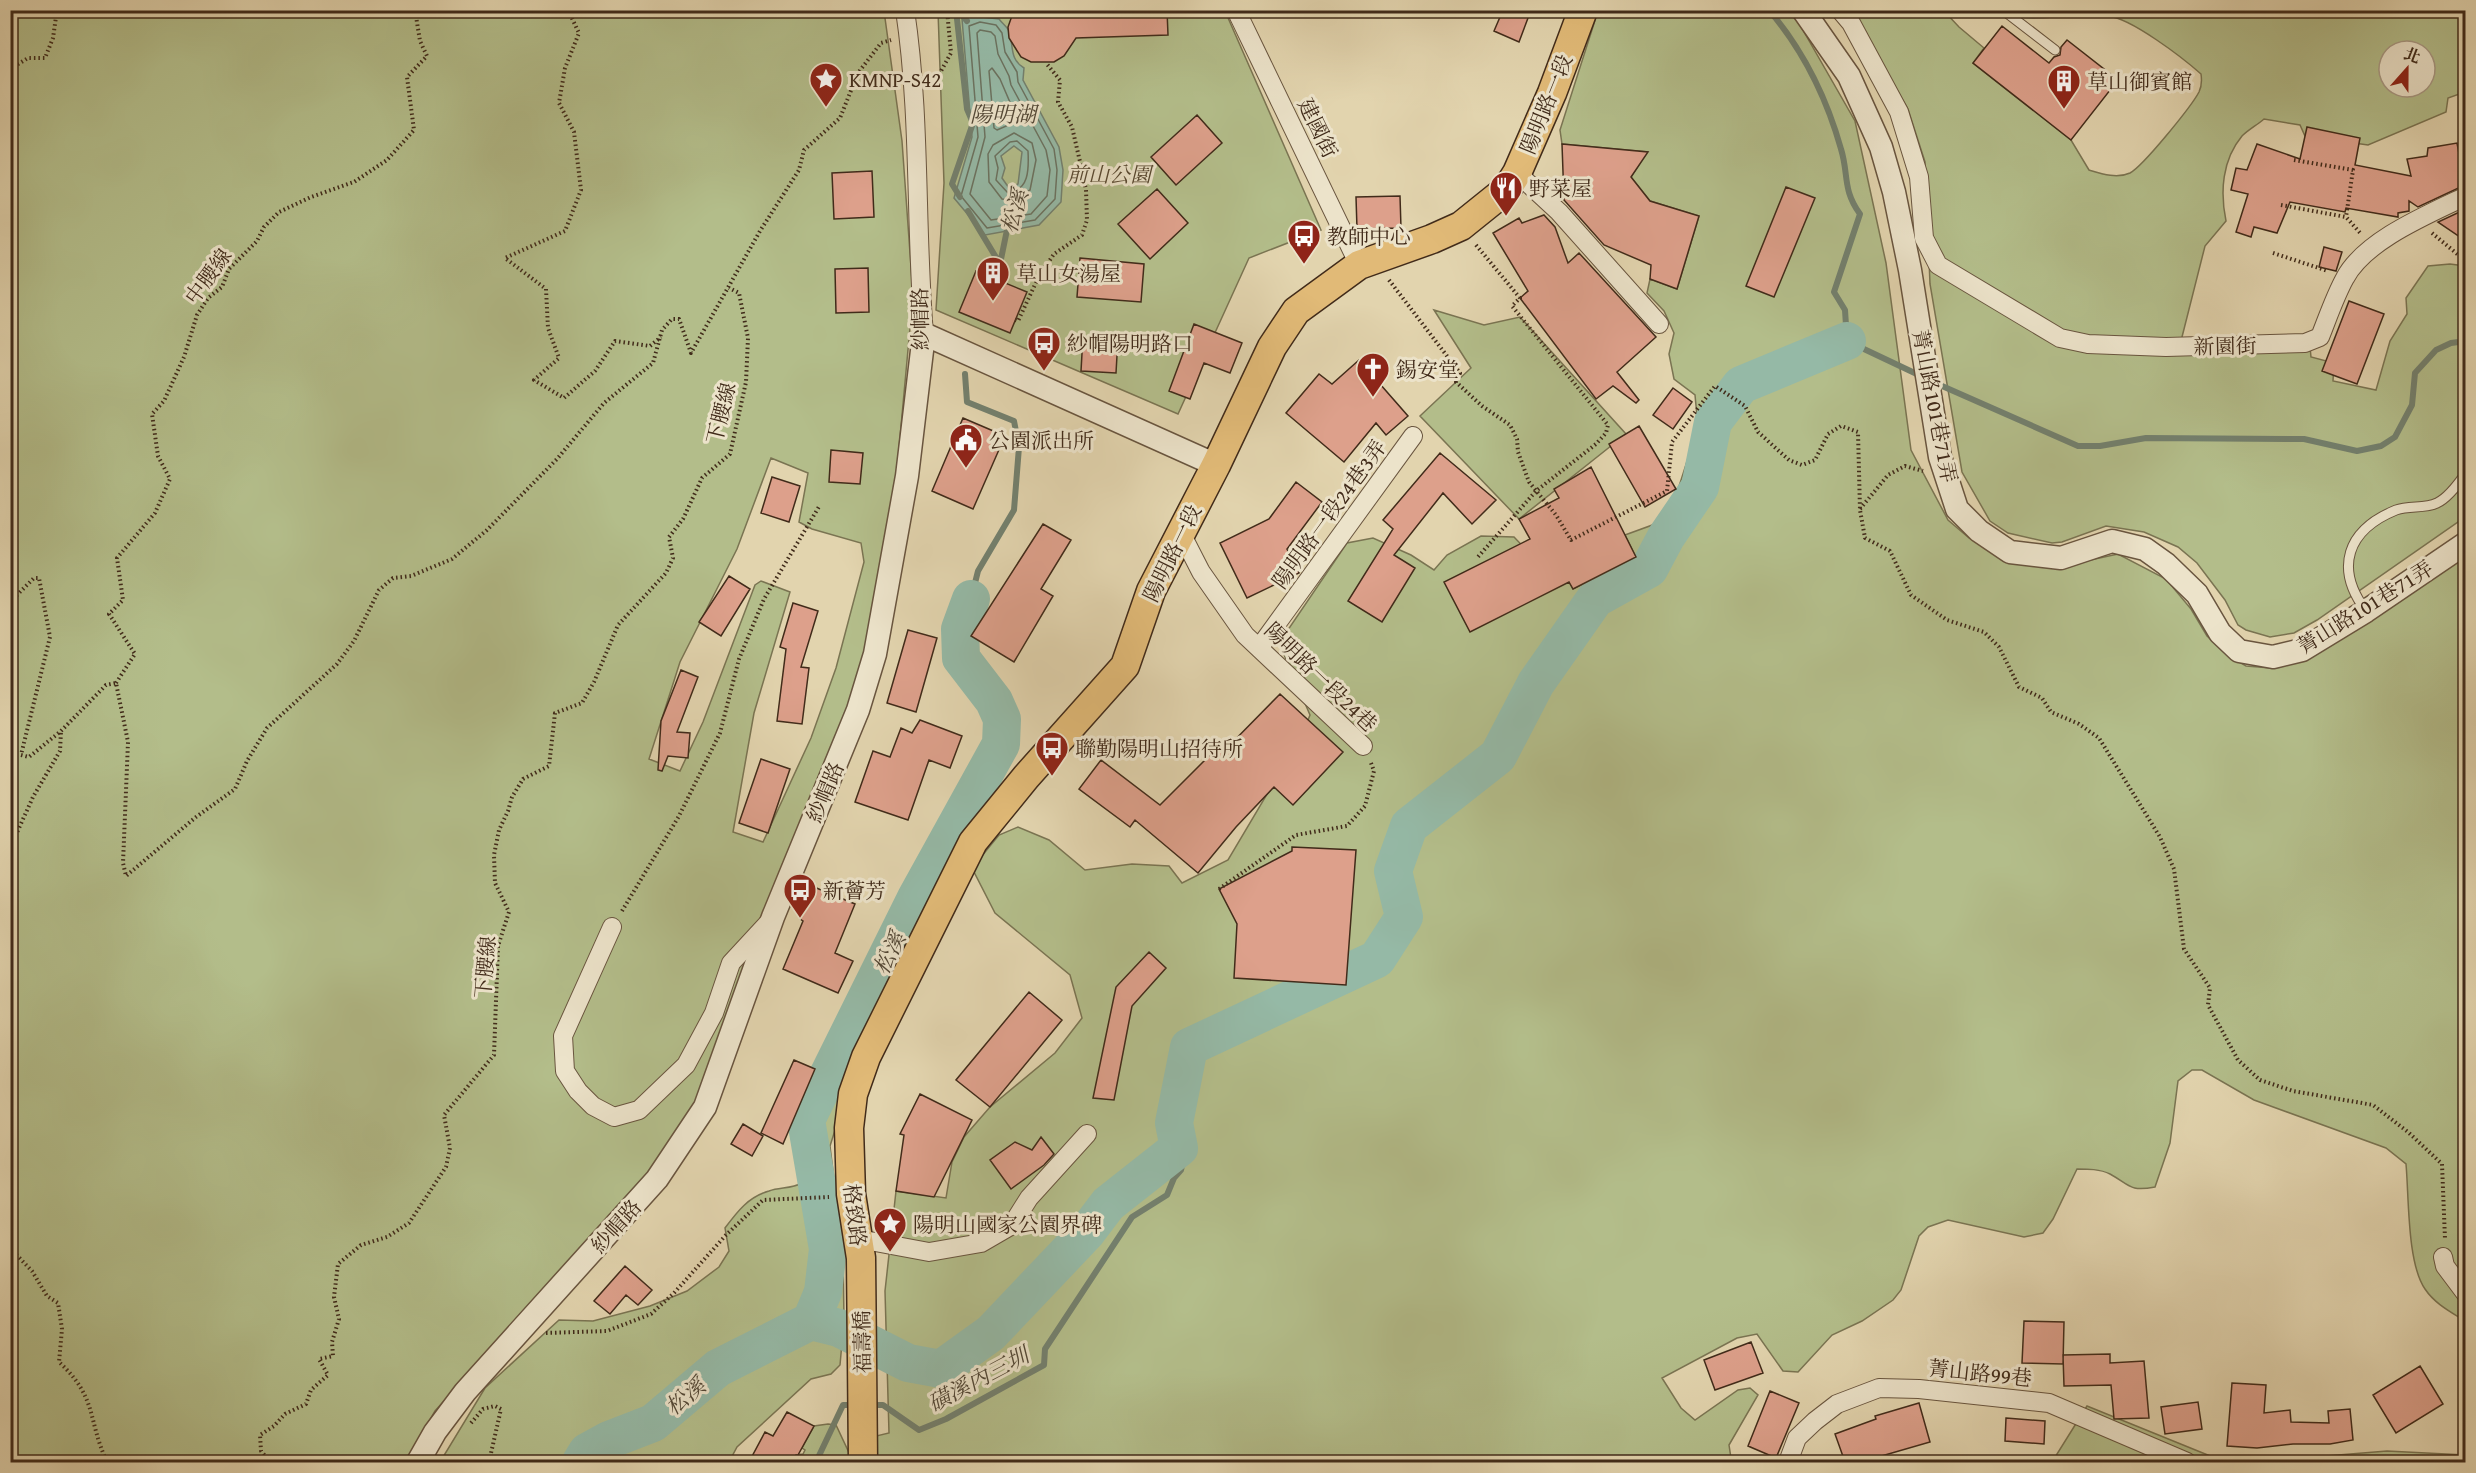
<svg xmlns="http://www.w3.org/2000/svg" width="2476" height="1473" viewBox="0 0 2476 1473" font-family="'Gentium Book Plus','Noto Serif TC',serif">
	<rect width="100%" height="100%" fill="#e2d4ae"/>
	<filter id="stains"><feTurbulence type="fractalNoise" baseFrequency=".00333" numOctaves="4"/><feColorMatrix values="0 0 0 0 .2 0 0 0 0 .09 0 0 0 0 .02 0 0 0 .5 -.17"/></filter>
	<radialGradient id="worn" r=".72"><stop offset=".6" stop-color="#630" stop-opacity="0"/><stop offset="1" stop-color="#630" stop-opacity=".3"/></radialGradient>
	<!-- green -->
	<path fill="#b3bd8a" stroke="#7a7452" stroke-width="1.5" fill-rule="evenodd" d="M10,11H884L902,141L913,295L896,481L869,655L702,1104L649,1175L435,1411L406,1462H11ZM771,458L808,473L799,522L812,529L861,543L864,562L836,668L811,738L763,842L733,832L754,713L790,592L761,581L755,585L703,722L680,771L649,759L680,662L737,549Z
		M938,11H1225L1321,230L1249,258L1178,414L936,310L944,183Z
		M1598,11H1792L1855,121L1886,263L1911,450L1948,520L1969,538L2012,562L2058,567L2118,554L2166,579L2191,609L2207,636L2229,656L2246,666L2271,668L2306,657L2465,552V1321C2451,1312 2435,1304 2425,1289C2407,1263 2409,1197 2406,1164L2386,1148L2254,1100L2202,1070H2192L2178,1081L2170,1143L2155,1187C2129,1192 2130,1185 2110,1174C2100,1169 2088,1169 2077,1169L2053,1219L2043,1233L2024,1237L1948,1220L1928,1227L1919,1236L1901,1290L1893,1300L1862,1321L1832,1335L1798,1372L1783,1371L1757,1334L1737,1338L1662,1378L1681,1408L1695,1420L1738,1390L1750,1388L1758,1395L1729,1445L1731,1458L1739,1462H873L872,1437L889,1433L885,1291L896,1191L946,1198L952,1162L964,1137L990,1107L1055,1053L1082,1018L1070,975L995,913L972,868L999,835L1018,827L1049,840L1085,870L1132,864L1169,866L1182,883L1228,860L1302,735L1310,715L1279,643L1347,543L1373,538L1411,555L1434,570L1447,555L1481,536L1514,537L1540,564L1561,566L1573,589L1636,558L1625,535L1655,524L1674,502L1698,427L1695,395L1674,379L1669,354L1674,333L1664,311L1647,293L1650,279L1677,289L1699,216L1650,201L1631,177L1647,152L1562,144L1560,130Z
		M1851,11H1944L1959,27L1984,48L1973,63L2071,140L2089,170C2102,174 2117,179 2130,173C2143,166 2191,107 2199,92C2202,86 2202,81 2201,74C2183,58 2131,18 2108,16C2066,12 2032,25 1989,11H2465V92L2448,98L2446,112L2368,145L2305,136L2300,125L2264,119C2257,125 2248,130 2242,136C2222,160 2220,192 2226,221L2205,246L2182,337L2189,354L2310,347L2311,357L2334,363L2333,381L2376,390L2390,341L2407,314L2406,298L2428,266L2450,264L2465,266V517L2317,620L2294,633L2270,637L2246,630L2238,625L2225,600L2197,563L2178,547L2144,532L2106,526L2062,542L2052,543L2008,533L1990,521L1962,472L1930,284L1925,162L1908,109ZM2389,51H2425V87H2389Z
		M1434,310L1484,325L1520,317L1626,434L1519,519L1420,416L1471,368Z
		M843,1090L841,1111L830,1146L843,1255L844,1320L840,1365L831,1374L811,1379L737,1447L729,1462H440L485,1388L559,1320L593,1321L650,1306L687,1291L719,1267L729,1251L725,1228C737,1212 748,1197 769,1191C780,1187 791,1189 802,1183L798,1141Z
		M2087,1406L2225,1462H2052Z
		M828,1424L836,1425L851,1457V1462H792L796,1455L803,1454L805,1450L802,1448L814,1426Z
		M2387,1451L2465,1455V1462H2253Z"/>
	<!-- water -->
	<path fill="#95b9a6" stroke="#73806e" stroke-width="1.5" fill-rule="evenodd" d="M965,15L999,19C1002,23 1007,27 1009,31C1014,46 1009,59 1024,68L1023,80L1059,147L1063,170L1061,202L1039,225L985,235L954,198L972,137L962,19ZM1014,146L1022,152L1018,184L1009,188L1002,178L1005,168L1001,156Z"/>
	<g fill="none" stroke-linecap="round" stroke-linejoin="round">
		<!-- shore -->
		<path stroke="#6b7260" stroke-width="1.5" d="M980,22L996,25L1002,33L1005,52L1017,72L1018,82L1054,149L1057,170L1055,199L1035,220L987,228L961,196L978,137L969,26Z
			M980,30L991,32L995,36L998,54L1009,76L1011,85L1046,150L1050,170L1047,196L1031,214L991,220L970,194L985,137L977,33Z
			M992,68L1000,79L1018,121L997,130L994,128L989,71Z
			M1014,133L1032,143L1036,160L1030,190L1014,200L1002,199L989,182L988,154L993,145Z
			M1017,141L1028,151C1029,170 1029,190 1008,193L996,180L998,168L995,156L1010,142Z"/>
		<!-- stream -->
		<path stroke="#73806e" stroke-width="6" d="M956,10L967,109L973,123L952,184L960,197
			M958,10L967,21
			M1769,10C1803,50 1827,99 1841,149C1849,175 1842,189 1860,214L1834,292L1845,310L1847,341L1921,376
			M968,211L1000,264
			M1000,264L1008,225
			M965,374L967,402L1014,421L1019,447L1014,510L978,571L971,599
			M1933,382L2078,446H2100L2146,438L2304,439L2357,451L2381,446L2395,437L2412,405L2415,373L2436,350L2451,343L2466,341
			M869,1405H883L919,1430L946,1419L1044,1365L1045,1349L1132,1217L1167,1195L1174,1178L1181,1170L1184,1157L1179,1148
			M816,1462L843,1405H856"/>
		<!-- river -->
		<path stroke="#95b9a6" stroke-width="38" d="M811,1321L839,1328L908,1363L941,1369L991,1333L1086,1233L1108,1204L1179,1148L1174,1123L1189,1047L1377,959L1404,917L1393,871L1409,826L1498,756L1536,683L1595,599L1649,569L1666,537L1700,487L1713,422L1741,385L1847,341
			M581,1462L587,1452L609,1440L653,1423L718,1368L811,1321L823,1292L828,1249L806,1120L916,898L1001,744L1002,719L994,701L961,658L960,629L971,599"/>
	</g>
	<!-- building -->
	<path fill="#dda08b" stroke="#412b1a" stroke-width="1.5" d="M1014,10H1167L1168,35L1076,38L1064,56L1054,62H1031L1021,57L1009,38L1008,27Z
		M1503,10H1531L1519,42L1494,31Z
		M2002,26L2049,63L2054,57L2060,55L2061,47L2067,40L2118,80L2071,140L1973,63Z
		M1197,115L1222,143L1176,185L1151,157Z
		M2307,127L2360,138L2355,165L2411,176L2407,159L2427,156L2428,148L2457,143L2465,185L2418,207L2409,201V211L2398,213V217L2346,208L2345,212L2290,202L2277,233L2254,227L2251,237L2236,232L2248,194L2231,190L2236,168L2247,170L2257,144L2300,159Z
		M1562,144L1648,152L1631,177L1650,201L1699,216L1677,289L1650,279L1651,265L1604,245L1564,200Z
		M872,171L874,217L834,219L832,173Z
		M1786,187L1815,198L1774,297L1746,286Z
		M1157,189L1188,223L1150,259L1118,224Z
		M1400,196L1401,228L1357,229L1356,197Z
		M2466,209V241L2438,222Z
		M1544,215L1555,227L1568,263L1579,253L1656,337L1617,372L1639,400L1636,403L1613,386L1596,399L1520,298L1528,291L1493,233L1519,218L1522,223Z
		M2324,247L2342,252L2336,271L2319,267Z
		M1080,258L1144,264L1141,302L1077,297Z
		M868,268L869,312L836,313L835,269Z
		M976,271L1027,292L1010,333L959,312Z
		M2349,301L2384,314L2357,384L2322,371Z
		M1194,324L1242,343L1230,373L1204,363L1190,399L1169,391Z
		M1083,336L1118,338L1116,373L1081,371Z
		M1359,360L1408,416L1386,435L1376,423L1344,462L1286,413L1319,374L1332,384Z
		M1673,388L1692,402L1673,429L1653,415Z
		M963,418L1005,436L973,509L932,491Z
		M1639,426L1676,489L1645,507L1609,444Z
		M831,450L863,453L860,484L829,482Z
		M1440,453L1496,500L1472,524L1443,493L1394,555L1415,568L1382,622L1348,601L1393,529L1383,520Z
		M1591,467L1636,557L1573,589L1569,582L1470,632L1444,582L1530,539L1519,519L1559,498L1554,489Z
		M772,477L800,486L789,522L761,513Z
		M1296,482L1322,502L1287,549L1299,573L1247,598L1220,543L1269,519Z
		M1043,524L1071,540L1041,589L1053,596L1014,662L971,636Z
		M729,576L750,589L721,636L699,622Z
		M793,603L818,611L801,667L809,668L802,724L777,721L786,649L780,647Z
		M908,630L937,638L916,712L887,703Z
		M681,670L698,677L677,732L690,733L688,758L668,756L662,771L658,770L661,721Z
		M1280,694L1343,752L1293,805L1274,787L1236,827L1198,873L1135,820L1130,827L1079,789L1101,760L1160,805L1218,747L1223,752Z
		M920,720L962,736L950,768L929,760L908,820L855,802L873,751L890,757L901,728L912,733Z
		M761,759L790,769L768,833L739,823Z
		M1292,847L1356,850L1346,985L1234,978L1237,924L1219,889L1292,851Z
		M814,887L855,904L835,953L853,961L838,993L783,969L803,921L800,919Z
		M1149,952L1166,968L1132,1006L1114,1100L1093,1098L1116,987Z
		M1029,992L1062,1020L990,1107L956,1080Z
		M794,1060L815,1069L783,1144L761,1133Z
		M920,1094L972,1120L934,1197L896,1191L904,1135L900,1134Z
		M743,1124L763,1136L752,1156L731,1144Z
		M1041,1137L1054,1154L1044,1165L1011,1189L990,1160L1015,1142L1032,1150Z
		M625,1266L652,1290L638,1305L626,1295L610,1314L594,1301Z
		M2024,1321L2064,1322L2063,1364L2022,1363Z
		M1751,1342L1763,1373L1715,1390L1704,1360Z
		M2110,1354V1363L2144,1361L2149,1418L2114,1419L2111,1385L2064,1386L2063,1355Z
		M2420,1366L2443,1404L2396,1433L2373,1395Z
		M2232,1383L2266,1385L2264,1413L2290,1410L2291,1422L2329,1423L2328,1411L2350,1409L2353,1440L2330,1444H2293L2257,1448L2227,1446Z
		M1770,1391L1799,1403L1776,1458L1748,1446Z
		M2198,1402L2202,1429L2165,1434L2161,1407Z
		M1919,1403L1930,1442L1878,1457L1880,1462H1845L1835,1434L1876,1419L1875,1416Z
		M787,1412L814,1426L798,1455H796L792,1462H749L765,1432L773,1436Z
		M2006,1418L2045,1421L2044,1444L2005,1441Z"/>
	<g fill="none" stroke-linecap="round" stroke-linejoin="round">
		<!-- service casing -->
		<g stroke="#69553f" stroke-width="11">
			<path id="service" d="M2003,10L2055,50
				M2366,611C2334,568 2347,530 2396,510C2409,505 2425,509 2437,503C2448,498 2459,483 2466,473"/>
		</g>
		<!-- minor casing -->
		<g stroke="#69553f" stroke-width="20">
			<path id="minor" d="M905,10C921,117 915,226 924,334
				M1236,10L1359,265
				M1840,10L1851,23L1899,112L1919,177L1924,238L1938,265L2060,338L2088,344L2166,347L2305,343L2320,337C2328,317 2335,296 2345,278C2365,240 2429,214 2466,196
				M1517,173L1559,212L1659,324
				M1180,531L1201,572L1245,635L1363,746
				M1259,648L1413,436
				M612,927L563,1036L565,1071L578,1091L593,1106L614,1117L639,1110L686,1065L714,1013L731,963L768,923
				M859,1239L929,1252L981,1243L1012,1225L1029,1198L1087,1134
				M2443,1257L2445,1266L2466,1294
				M1788,1462L1797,1438L1815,1421L1837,1404L1879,1388L1919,1389L2049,1403L2187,1462"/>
		</g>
		<!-- tertiary casing -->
		<g stroke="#69553f" stroke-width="25">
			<path id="tertiary" d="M1803,10L1849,76L1881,147L1894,192L1910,270L1940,457L1957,509L1979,531L2010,552L2061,558L2112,541L2145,549L2166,564L2197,594L2220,633L2239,651L2273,657L2302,650L2366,611L2466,543
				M418,1462L435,1432L465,1392L657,1179L705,1107L773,917L858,710L875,654L907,476L924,334L1216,465"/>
		</g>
		<!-- primary casing -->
		<g stroke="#412b1a" stroke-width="31">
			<path id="primary" d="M863,1462L861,1258L851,1194L849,1128L853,1094L866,1057L973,842L1026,777L1125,666L1151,591L1216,465L1272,347L1296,311L1359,265L1432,239L1461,226L1507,189L1517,173L1552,93L1583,10"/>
		</g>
		<!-- path -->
		<path stroke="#412b1a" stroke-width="4" stroke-dasharray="1.5 3" stroke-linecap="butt" d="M568,10L579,33L565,68L559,103L574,132L581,190L565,231L505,258L546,289L548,328L559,358L534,380L564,398L595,371L615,341L650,346L661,337
			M970,10H971
			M10,69L28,58H45L53,38L57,10
			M929,79L936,80L951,53L947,10
			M2294,160L2353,170L2346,217
			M2281,205L2346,217L2361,234
			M2432,233L2462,258L2466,264
			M1476,245L1520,298L1512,306L1608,425L1606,433L1596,444L1536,491L1477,558
			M2273,253L2328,271
			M1389,280L1460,373L1456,382L1482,406L1510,425L1517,439L1518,452L1529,482L1556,515L1571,540L1667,491L1672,442L1715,386L1745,406L1758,432L1789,460L1802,465L1815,460L1828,434L1841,426L1858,432L1860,510L1865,538L1890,551L1911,595L1947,620L1984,632L1999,647L2019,687L2042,698L2051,712L2079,724L2099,738L2160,837L2174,869L2184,949L2210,988L2208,1005L2238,1060L2260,1080L2293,1091L2373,1105L2408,1132L2442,1164L2445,1239
			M1015,320L1018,321L1039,276L1054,254L1082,235L1087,220L1086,190L1081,166L1072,127L1058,102L1060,80L1046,63
			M2465,402H2466
			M1860,509L1888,475L1905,466L1923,471
			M10,602L34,578H39L50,637L21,755L29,757L61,731L106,685L116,683L128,742L123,863L126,876L196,817L235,789L247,761L267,728L337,664L354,641L379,590L393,578L411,576L452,559L487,530L557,459L604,403L653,363L662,330L672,319H679L691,353L760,231L799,170L804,150L840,118L858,73L881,43L891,40
			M116,683L135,654L109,614L123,600L117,558L155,513L170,479L158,456L152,414L164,401L184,357L197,315L208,298L222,287L229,269L257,241L264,227L279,212L311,197L354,182L387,160L414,130L407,77L427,56L420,41L415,10
			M10,848L33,797L60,751L61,731
			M1219,889L1296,835L1347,826L1365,806L1374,771L1371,763
			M622,911L679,816L720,733L739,659L764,599L820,505
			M10,1248L32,1271L47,1296L58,1303L62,1329L59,1362C98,1398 87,1419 107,1462
			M546,1333L607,1331L651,1314L674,1293L726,1235L763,1200L829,1197
			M471,1423L483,1409L495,1406L501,1409L489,1462
			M270,1462L261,1451L260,1435L274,1426L285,1414L306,1404L311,1390L328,1375L319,1359L333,1356L332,1342L339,1319L334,1297L338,1264L361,1245L387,1237L409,1223L446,1167L450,1148L444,1115L494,1055L498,946L509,912L495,883L494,855L499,830L508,811L512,797L523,779L549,766L555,713L582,703L594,682L618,625L666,573L673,558L669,537L683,519L702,478L730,454L746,382L748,338L739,293L729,288"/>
		<!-- service -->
		<use href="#service" stroke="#ece3ca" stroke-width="9"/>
		<!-- minor -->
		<use href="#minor" stroke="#ece3ca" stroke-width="18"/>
		<!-- tertiary -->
		<use href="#tertiary" stroke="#ece3ca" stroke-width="22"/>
		<!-- primary -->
		<use href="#primary" stroke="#e1ba77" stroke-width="28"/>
	</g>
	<!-- icons -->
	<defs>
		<g id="sight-pin" transform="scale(1.725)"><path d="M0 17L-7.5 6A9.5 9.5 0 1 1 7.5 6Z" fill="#8f2418" stroke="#ece3ca"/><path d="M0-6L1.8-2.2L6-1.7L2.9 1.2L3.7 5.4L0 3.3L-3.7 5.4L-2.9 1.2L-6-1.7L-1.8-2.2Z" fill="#fff"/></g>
		<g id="building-pin" transform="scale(1.725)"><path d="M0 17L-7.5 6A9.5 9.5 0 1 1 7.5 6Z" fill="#8f2418" stroke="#ece3ca"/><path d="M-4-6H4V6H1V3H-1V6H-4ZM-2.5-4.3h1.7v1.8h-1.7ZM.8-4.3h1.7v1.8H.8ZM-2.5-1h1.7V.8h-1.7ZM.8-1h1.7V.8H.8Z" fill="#fff"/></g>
		<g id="restaurant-pin" transform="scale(1.725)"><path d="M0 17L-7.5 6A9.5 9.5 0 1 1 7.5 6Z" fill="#8f2418" stroke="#ece3ca"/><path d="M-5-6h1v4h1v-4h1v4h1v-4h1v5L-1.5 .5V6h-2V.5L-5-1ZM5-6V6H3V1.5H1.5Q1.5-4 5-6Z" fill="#fff"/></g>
		<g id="bus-pin" transform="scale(1.725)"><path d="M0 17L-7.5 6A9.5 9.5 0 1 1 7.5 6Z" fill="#8f2418" stroke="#ece3ca"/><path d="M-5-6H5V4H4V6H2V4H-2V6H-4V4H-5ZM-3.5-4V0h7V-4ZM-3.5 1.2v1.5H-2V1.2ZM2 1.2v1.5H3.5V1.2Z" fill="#fff"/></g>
		<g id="church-pin" transform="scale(1.725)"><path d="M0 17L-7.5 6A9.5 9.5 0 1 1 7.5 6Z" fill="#8f2418" stroke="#ece3ca"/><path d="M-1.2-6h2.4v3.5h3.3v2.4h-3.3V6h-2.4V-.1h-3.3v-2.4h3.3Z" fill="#fff"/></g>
		<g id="civic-pin" transform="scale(1.725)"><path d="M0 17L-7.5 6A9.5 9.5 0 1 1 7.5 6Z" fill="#8f2418" stroke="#ece3ca"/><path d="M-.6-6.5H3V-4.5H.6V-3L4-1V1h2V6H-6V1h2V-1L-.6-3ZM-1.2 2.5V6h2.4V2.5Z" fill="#fff"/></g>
	</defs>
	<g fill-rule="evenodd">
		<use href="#sight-pin" x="826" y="79"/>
		<use href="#building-pin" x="2064" y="81"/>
		<use href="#restaurant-pin" x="1506" y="188"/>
		<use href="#bus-pin" x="1304" y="236"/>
		<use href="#building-pin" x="993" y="273"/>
		<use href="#bus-pin" x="1044" y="343"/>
		<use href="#church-pin" x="1373" y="369"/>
		<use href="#civic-pin" x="966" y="440"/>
		<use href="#bus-pin" x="1052" y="748"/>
		<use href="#bus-pin" x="800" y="890"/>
		<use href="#sight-pin" x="890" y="1224"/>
	</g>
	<g text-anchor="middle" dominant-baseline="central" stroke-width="6" stroke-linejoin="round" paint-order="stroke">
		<!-- poi labels -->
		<g font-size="21" fill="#412b1a" stroke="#ece3ca" text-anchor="start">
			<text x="849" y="79">KMNP-S42</text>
			<text x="2087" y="81">草山御賓館</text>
			<text x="1529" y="188">野菜屋</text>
			<text x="1327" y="236">教師中心</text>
			<text x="1016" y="273">草山女湯屋</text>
			<text x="1067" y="343">紗帽陽明路口</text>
			<text x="1396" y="369">錫安堂</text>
			<text x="989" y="440">公園派出所</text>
			<text x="1075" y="748">聯勤陽明山招待所</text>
			<text x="823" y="890">新薈芳</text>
			<text x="913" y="1224">陽明山國家公園界碑</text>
		</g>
		<!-- street labels -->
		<g font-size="21" fill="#412b1a" stroke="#ece3ca">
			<text transform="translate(1546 104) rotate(-68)">陽明路一段</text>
			<text transform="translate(1318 128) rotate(64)">建國街</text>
			<text transform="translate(208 276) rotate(-54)">中腰線</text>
			<text transform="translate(920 319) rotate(-91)">紗帽路</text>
			<text transform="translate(2225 346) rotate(-1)">新園街</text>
			<text transform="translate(1935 406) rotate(79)">菁山路101巷71弄</text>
			<text transform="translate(721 413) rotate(-76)">下腰線</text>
			<text transform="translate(1329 514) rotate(-54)">陽明路一段24巷3弄</text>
			<text transform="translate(1172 553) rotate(-64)">陽明路一段</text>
			<text transform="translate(2365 607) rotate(-32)">菁山路101巷71弄</text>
			<text transform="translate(1321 677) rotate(44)">陽明路一段24巷</text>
			<text transform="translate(825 792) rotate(-67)">紗帽路</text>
			<text transform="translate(485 967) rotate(-85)">下腰線</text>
			<text transform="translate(855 1215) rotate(83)">格致路</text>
			<text transform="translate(616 1226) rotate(-48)">紗帽路</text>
			<text transform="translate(862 1342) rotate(-91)">福壽橋</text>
			<text transform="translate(1980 1373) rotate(6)">菁山路99巷</text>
		</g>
		<!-- park labels -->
		<g font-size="21" font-style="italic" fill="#584830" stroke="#ece3ca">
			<text x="1109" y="174">前山公園</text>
		</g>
		<!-- water labels -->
		<g font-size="22" font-style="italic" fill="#524736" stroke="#ece3ca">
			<text x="1003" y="114">陽明湖</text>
			<text transform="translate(1014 211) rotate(-73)">松溪</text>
			<text transform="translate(889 953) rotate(-64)">松溪</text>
			<text transform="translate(978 1379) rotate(-28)">磺溪內三圳</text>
			<text transform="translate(685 1396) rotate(-40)">松溪</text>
		</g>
	</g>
	<!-- margin -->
	<rect width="2476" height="1473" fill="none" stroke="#e2d4ae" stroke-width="36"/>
	<rect x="12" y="12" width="2452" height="1449" fill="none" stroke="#412b1a" stroke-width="3"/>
	<rect x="18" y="18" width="2440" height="1437" fill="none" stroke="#412b1a" stroke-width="1.5"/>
	<!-- north arrow -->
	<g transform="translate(2407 69) rotate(21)"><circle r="28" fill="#ece3ca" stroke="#a89984" stroke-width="1.5"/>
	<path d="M0-4.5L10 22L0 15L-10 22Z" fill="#8f2418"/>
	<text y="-9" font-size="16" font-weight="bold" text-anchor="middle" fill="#412b1a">北</text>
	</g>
	<rect width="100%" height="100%" filter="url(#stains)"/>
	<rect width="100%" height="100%" fill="url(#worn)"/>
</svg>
